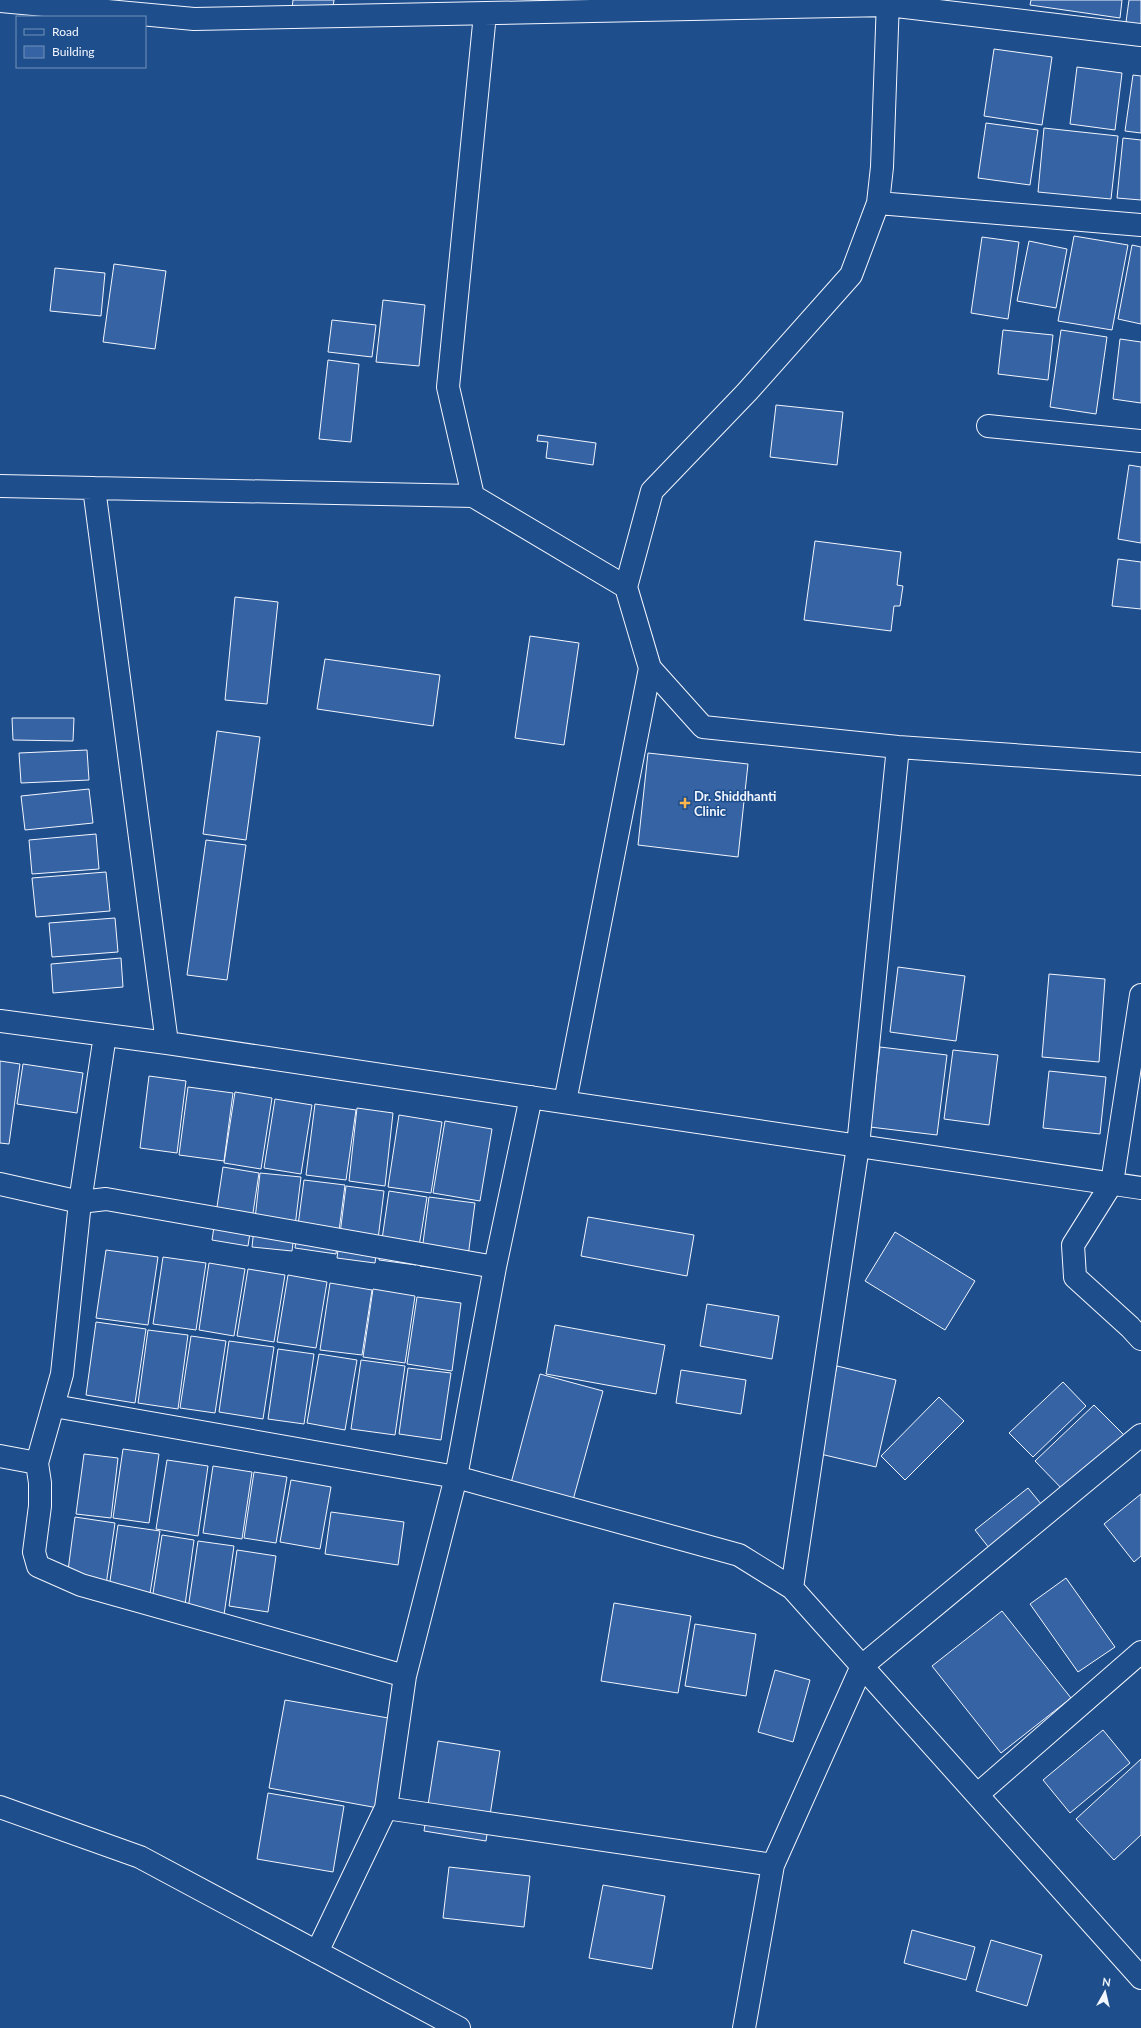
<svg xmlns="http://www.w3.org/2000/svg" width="1141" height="2028" viewBox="0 0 1141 2028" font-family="Lato,sans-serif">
	<rect width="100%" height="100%" fill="#1f4e8c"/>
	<!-- building -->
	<path fill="#3563a3" stroke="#f2f6ff" d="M293,0H334L332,13L292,8Z
		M1031,0H1122L1120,18L1030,5Z
		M1129,0H1141V25L1126,22Z
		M994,49L1052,57L1042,125L984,116Z
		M1077,67L1122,73L1115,130L1070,124Z
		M1133,75L1141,76V133L1125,131Z
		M986,123L1038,130L1030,185L978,178Z
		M1044,128L1118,136L1111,199L1038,192Z
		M1123,138L1141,140V200L1117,198Z
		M1074,236L1128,245L1112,330L1058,321Z
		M982,237L1019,242L1008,319L971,313Z
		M1029,241L1067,249L1056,308L1017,301Z
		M1132,245L1141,247V324L1118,319Z
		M114,264L166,271L155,349L103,342Z
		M55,268L105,273L101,316L50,311Z
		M383,300L425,305L419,366L376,362Z
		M332,320L376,325L372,357L328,352Z
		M1003,330L1053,335L1048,380L998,374Z
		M1061,330L1107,337L1096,414L1050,407Z
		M1120,339L1141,342V403L1113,399Z
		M328,360L359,364L351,442L319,439Z
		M776,405L843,412L837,465L770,457Z
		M538,435L596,443L593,465L546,458L548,442L537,441Z
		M1129,465L1141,467V543L1118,539Z
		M815,541L901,552L897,585L903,586L900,606H894L891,631L804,620Z
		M1118,559L1141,562V609L1112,606Z
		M235,597L278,602L267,704L225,700Z
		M530,636L579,643L564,745L515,738Z
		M325,659L440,675L433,726L317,709Z
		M12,718H74L73,741L13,740Z
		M217,731L260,737L246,840L203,834Z
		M87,750L89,780L21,783L19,753Z
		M648,753L748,764L738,857L638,845Z
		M89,789L93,823L25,830L21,796Z
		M96,834L99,869L32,874L29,840Z
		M206,840L246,845L227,980L187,975Z
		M106,872L110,911L36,917L32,878Z
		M115,918L118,952L52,957L49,923Z
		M121,958L123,987L53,993L51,964Z
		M898,967L965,976L956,1041L890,1032Z
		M1049,974L1105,979L1099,1062L1042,1057Z
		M880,1047L947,1055L937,1135L870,1127Z
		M953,1050L998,1055L989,1125L944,1119Z
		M0,1061L20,1064L9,1144L0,1143Z
		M23,1064L83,1073L77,1113L17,1104Z
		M1049,1071L1106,1077L1100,1134L1043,1128Z
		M149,1076L186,1081L177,1153L140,1148Z
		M188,1087L233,1093L224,1161L179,1155Z
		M235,1092L272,1098L261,1169L224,1163Z
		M275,1099L312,1105L301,1174L264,1168Z
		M315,1104L356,1110L346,1180L306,1175Z
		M357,1108L393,1113L385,1186L349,1181Z
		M399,1115L442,1122L431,1193L388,1187Z
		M445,1121L492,1129L480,1201L433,1193Z
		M223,1167L259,1173L248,1246L212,1240Z
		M260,1173L301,1177L292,1251L252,1247Z
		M304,1180L345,1185L336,1254L295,1248Z
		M346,1186L384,1191L375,1263L337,1258Z
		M389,1191L427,1197L416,1265L379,1260Z
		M429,1197L475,1203L466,1272L420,1266Z
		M588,1217L694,1235L687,1276L581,1256Z
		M895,1232L975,1281L945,1330L865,1281Z
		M106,1250L158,1257L148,1325L96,1318Z
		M163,1257L206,1263L196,1330L153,1324Z
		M209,1263L245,1269L234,1336L199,1330Z
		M248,1269L285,1275L274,1342L237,1336Z
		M288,1275L327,1282L316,1348L277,1342Z
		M330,1283L372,1290L362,1355L320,1350Z
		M373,1289L415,1296L405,1363L363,1357Z
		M417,1297L461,1303L452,1371L407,1364Z
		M707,1304L779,1316L772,1359L700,1346Z
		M96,1322L146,1329L135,1403L86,1395Z
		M555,1325L665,1345L656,1394L546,1374Z
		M148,1330L188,1335L178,1409L138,1403Z
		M191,1336L226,1341L215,1413L180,1408Z
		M229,1341L274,1347L263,1419L219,1412Z
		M278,1349L314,1354L304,1424L268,1419Z
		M319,1354L357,1360L345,1430L307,1423Z
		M361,1360L405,1366L395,1435L351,1429Z
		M837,1366L896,1380L876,1467L816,1453Z
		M408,1368L451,1373L441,1440L399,1434Z
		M681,1370L746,1380L741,1414L676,1403Z
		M540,1374L603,1391L573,1500L511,1483Z
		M1063,1382L1086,1406L1033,1457L1009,1433Z
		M939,1397L964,1421L905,1480L881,1456Z
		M1094,1405L1126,1437L1067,1494L1035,1461Z
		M123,1449L159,1454L149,1523L113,1518Z
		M84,1454L118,1458L111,1518L76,1514Z
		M167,1460L208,1466L198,1536L156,1529Z
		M213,1466L252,1472L242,1539L203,1533Z
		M254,1472L287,1477L276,1543L244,1538Z
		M291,1480L331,1487L320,1549L280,1542Z
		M1028,1488L1046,1510L993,1553L975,1530Z
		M1141,1494V1556L1134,1562L1104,1524Z
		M331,1512L404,1522L398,1565L325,1554Z
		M75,1517L115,1523L105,1592L66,1586Z
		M118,1525L160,1531L149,1600L108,1595Z
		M162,1535L194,1540L185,1605L152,1600Z
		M198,1541L234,1546L224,1615L188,1609Z
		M237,1550L276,1556L268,1612L229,1606Z
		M1066,1578L1115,1647L1078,1672L1030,1604Z
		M614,1603L691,1616L678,1693L601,1681Z
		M1002,1611L1071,1698L1001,1753L932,1666Z
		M695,1624L756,1634L746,1696L685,1686Z
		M775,1670L810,1680L793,1742L758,1732Z
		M285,1700L394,1719L378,1808L269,1788Z
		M1103,1730L1130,1763L1070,1813L1043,1780Z
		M438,1741L500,1751L486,1841L424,1831Z
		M1141,1759V1835L1114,1860L1076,1819Z
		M268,1793L344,1806L333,1872L257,1859Z
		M449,1867L530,1876L524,1927L443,1918Z
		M603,1885L665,1896L652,1969L589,1958Z
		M912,1930L975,1947L966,1980L904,1963Z
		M991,1940L1042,1955L1027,2006L976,1991Z"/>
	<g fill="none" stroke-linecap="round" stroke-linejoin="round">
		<!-- minor casing -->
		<g stroke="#f2f6ff" stroke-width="24">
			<path id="minor" d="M888,0L882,167L878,203L851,275L747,392L652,491L626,587L650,668L703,727L898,747L1141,764
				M0,1L194,19L888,5L1141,35
				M878,203L1141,225
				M988,426L1141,441
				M0,486L473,496L626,587
				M94,488L167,1043
				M473,496L448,387L485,14
				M898,747L858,1146L792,1588L1141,1978
				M1141,995L1112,1183L1073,1245L1075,1277L1130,1327L1141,1339
				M0,1021L167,1043L1141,1188
				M105,1035L80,1202L62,1374L37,1463L40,1483V1506L34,1552L38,1566L81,1585L405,1676
				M565,1102L650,668
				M0,1184L80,1202L106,1199L495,1267
				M54,1406L456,1477L739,1555L792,1588
				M0,1456L37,1463
				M978,1794L1141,1652
				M0,1807L140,1857L459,2028
				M386,1808L773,1865
				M317,1952L386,1808L405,1676L456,1477L495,1267L531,1097
				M744,2028L773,1865L862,1666L1141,1435"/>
		</g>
		<!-- minor -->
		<use href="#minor" stroke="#1f4e8c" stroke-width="22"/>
	</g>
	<!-- markers -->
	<path fill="#ffb74d" stroke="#1f4e8c" stroke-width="1.5" d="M683 797h4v4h4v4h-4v4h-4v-4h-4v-4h4z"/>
	<g text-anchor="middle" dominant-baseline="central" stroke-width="3" stroke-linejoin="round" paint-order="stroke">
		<!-- poi labels -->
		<g font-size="13" font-weight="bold" fill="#f2f6ff" stroke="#1f4e8c" text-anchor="start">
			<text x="694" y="796">Dr. Shiddhanti<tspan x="694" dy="15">Clinic</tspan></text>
		</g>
	</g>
	<!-- legend -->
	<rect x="16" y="16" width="130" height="52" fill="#1f4e8c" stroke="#7391ba"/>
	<rect x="24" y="29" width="20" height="6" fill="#1f4e8c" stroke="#7391ba"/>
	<text x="52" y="36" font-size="12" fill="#f2f6ff">Road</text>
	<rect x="24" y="46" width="20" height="12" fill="#3563a3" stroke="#7391ba"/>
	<text x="52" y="56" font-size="12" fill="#f2f6ff">Building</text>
	<!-- north arrow -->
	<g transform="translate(1105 1992) rotate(8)" stroke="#1f4e8c" stroke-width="3" paint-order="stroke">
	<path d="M0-3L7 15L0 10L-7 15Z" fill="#f2f6ff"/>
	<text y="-6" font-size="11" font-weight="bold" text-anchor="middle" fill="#f2f6ff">N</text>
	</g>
</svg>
